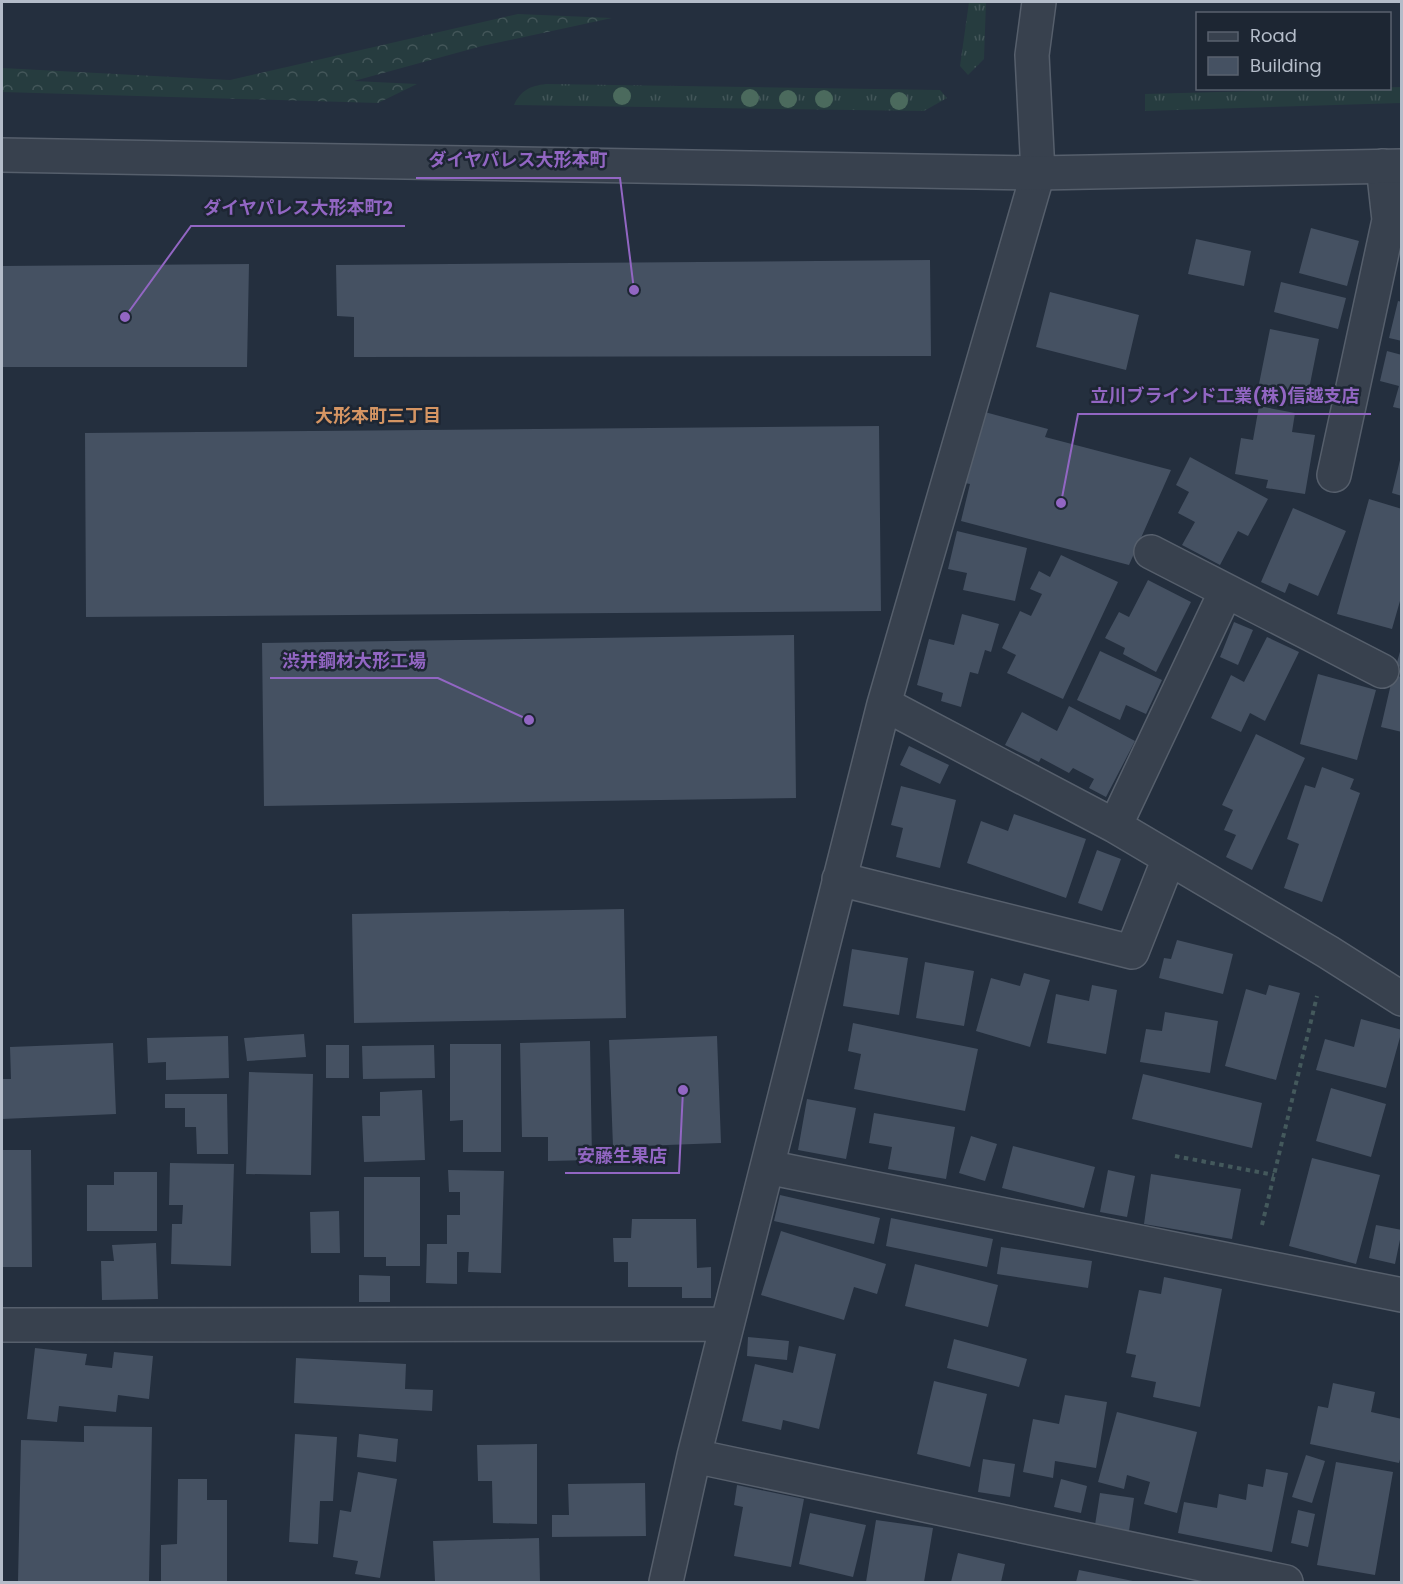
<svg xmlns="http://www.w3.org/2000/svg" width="1403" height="1584" viewBox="0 0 1403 1584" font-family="Poppins,'Noto Sans JP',sans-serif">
	<defs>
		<pattern id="grass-tufts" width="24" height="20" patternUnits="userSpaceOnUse" patternTransform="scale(1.5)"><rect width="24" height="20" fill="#263c3f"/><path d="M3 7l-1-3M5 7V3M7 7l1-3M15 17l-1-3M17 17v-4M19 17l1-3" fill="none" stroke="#435659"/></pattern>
		<pattern id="forest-crowns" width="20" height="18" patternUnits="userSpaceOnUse" patternTransform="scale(1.5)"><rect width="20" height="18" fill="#263c3f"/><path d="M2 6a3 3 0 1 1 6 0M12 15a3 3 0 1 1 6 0" fill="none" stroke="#435659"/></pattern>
	</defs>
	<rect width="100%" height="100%" fill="#242f3e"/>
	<!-- grass -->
	<path fill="url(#grass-tufts)" d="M969,2H986L984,59L968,75L960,66Z
		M546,84L940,90L947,98L924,111L514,105C521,90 530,86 546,84Z
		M1401,87V103L1145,111V94Z"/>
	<!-- forest -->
	<path fill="url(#forest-crowns)" d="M518,14L612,18L482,46L354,81L417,84L378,103L2,92V68L230,80Z"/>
	<!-- building -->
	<path fill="#455162" d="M1311,228L1359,241L1347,286L1299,273Z
		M1196,239L1251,251L1244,286L1188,274Z
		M930,260L931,356L354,357V317L337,316L336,265Z
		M249,264L247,367H2V266Z
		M1281,282L1346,298L1338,329L1274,312Z
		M1050,292L1139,315L1126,370L1036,347Z
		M1398,301L1402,302V341L1389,338Z
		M1270,329L1319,339L1307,399L1258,389Z
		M1387,351L1402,355V409L1393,407L1399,386L1380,381Z
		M1259,406L1295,413L1292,432L1315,435L1305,494L1266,488L1268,480L1235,474L1241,438L1253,440Z
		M981,411L1048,429L1045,437L1171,470L1129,565L961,521L970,484L960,482Z
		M879,426L881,611L86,617L85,433Z
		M1401,456L1402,457V496L1392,493Z
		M1190,457L1268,499L1248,536L1238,531L1220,565L1182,545L1195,522L1178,513L1189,492L1176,485Z
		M1369,499L1402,509V594L1392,629L1337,614Z
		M1293,508L1346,531L1318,596L1289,583L1285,593L1261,582Z
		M957,531L1027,548L1015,601L963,590L967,573L948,569Z
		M1061,555L1118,582L1063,699L1007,673L1016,655L1002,648L1020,611L1031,616L1042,594L1030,589L1039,571L1050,577Z
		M1148,580L1191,602L1156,672L1123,654L1125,648L1105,638L1119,612L1129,617Z
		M962,614L999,624L991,652L985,650L978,674L970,672L961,707L941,701L943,693L917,685L929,639L954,645Z
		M1234,622L1253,630L1238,665L1220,657Z
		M794,635L796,798L264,806L262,643Z
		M1267,637L1299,652L1265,721L1250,713L1241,732L1211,718L1231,675L1244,682Z
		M1401,648H1402V667L1396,666Z
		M1100,651L1162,680L1146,714L1126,705L1120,720L1077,700Z
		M1318,674L1376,690L1357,760L1300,744Z
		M1393,675L1402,677V732L1381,727Z
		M1069,706L1135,741L1106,797L1089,788L1094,779L1073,768L1069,773L1041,758L1039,762L1005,745L1022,712L1057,731Z
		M1256,734L1305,758L1252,870L1226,857L1236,835L1224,830L1233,810L1222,805Z
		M909,746L949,765L940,784L900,765Z
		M1322,767L1354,779L1350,789L1360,793L1322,902L1284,888L1299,844L1287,839L1305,785L1315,788Z
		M901,786L956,800L940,868L896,857L903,828L891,825Z
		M1014,814L1086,839L1066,898L967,863L981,821L1008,831Z
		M1097,850L1121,859L1102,911L1078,903Z
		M624,909L626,1018L354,1023L352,914Z
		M1177,940L1233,954L1223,994L1159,978L1164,958L1171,959Z
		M852,949L908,958L899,1015L843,1006Z
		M925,962L974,971L964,1026L916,1018Z
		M1024,973L1050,980L1030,1047L976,1031L991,978L1020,986Z
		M1092,985L1117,990L1106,1054L1047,1043L1056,994L1089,1001Z
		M1269,985L1300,993L1276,1080L1225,1066L1246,989L1266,995Z
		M1165,1012L1218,1021L1210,1073L1140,1062L1146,1029L1162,1031Z
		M1361,1019L1402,1030L1386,1088L1316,1070L1325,1039L1354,1047Z
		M853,1023L978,1049L965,1111L854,1089L861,1054L848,1051Z
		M304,1034L306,1057L247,1061L244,1038Z
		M228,1036L229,1078L166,1080V1062L148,1063L147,1038Z
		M717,1036L721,1143L613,1147L609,1040Z
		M590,1041L592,1160L548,1161V1137H522L520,1043Z
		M113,1043L116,1114L2,1119V1079H11L10,1047Z
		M450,1044H501V1152H463V1120L450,1121Z
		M326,1045H349V1078H326Z
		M434,1045L435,1078L363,1079L362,1046Z
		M249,1072L313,1074L311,1175L246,1174Z
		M1143,1074L1262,1103L1252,1148L1132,1119Z
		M1331,1088L1386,1104L1371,1157L1316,1141Z
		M422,1090L425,1160L364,1162L362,1116H380V1092Z
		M165,1094H227L228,1154H197L196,1127H185V1108H165Z
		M807,1099L856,1108L846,1159L798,1150Z
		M874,1113L955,1127L946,1179L888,1169L892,1147L869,1143Z
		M971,1136L997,1144L985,1181L959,1173Z
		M1013,1146L1095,1167L1084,1208L1002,1188Z
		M2,1150H31L32,1267H2Z
		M1312,1158L1380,1175L1356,1264L1289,1246Z
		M170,1163L234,1164L231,1266L171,1264L172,1224H182L183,1205H169Z
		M448,1170L504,1171L501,1273L468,1272L469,1252H457V1284L426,1283L427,1244H447V1215H460V1192H449Z
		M1108,1170L1135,1176L1127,1217L1100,1212Z
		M114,1172H157V1231H87V1185H114Z
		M1151,1174L1241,1189L1232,1239L1144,1224Z
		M364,1177H420V1266H386V1257H364Z
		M780,1195L880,1218L874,1244L774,1221Z
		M339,1211L340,1253H311L310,1212Z
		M891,1218L993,1239L987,1267L886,1246Z
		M632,1219H696L697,1268L711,1267V1298H682V1287H628V1262H614L613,1238H631Z
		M1376,1225L1402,1230L1395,1264L1369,1258Z
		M781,1231L886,1264L877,1294L854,1287L844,1320L761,1295Z
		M156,1243L158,1299L102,1300L101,1261H114L112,1245Z
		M1001,1247L1092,1261L1088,1288L997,1274Z
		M915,1264L998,1285L988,1327L905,1306Z
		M359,1275L390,1276V1302H359Z
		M1164,1277L1222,1289L1200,1407L1153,1397L1156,1382L1131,1377L1136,1355L1126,1353L1139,1290L1161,1294Z
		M748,1337L789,1341L787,1360L747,1356Z
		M954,1339L1027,1359L1019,1387L947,1368Z
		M799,1346L836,1354L819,1429L783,1420L781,1430L742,1421L755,1364L793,1373Z
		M35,1348L87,1354L85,1365L112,1368L114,1352L153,1356L149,1399L118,1395L116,1412L59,1406L57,1422L27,1419Z
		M296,1358L406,1364L405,1389L433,1390L432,1411L294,1403Z
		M934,1381L987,1394L970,1467L917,1454Z
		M1333,1383L1375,1392L1371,1412L1402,1419V1452L1399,1463L1310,1444L1318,1406L1328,1408Z
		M1065,1395L1107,1402L1096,1468L1055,1461L1053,1478L1023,1472L1033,1419L1059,1424Z
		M1117,1412L1197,1432L1177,1513L1144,1504L1150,1482L1127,1475L1124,1489L1098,1482Z
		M84,1426L152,1427L149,1582H18L21,1440L84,1442Z
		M295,1434L337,1437L333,1501H320L318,1544L289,1542Z
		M359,1434L398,1439L396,1462L357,1457Z
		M537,1444V1524L493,1523L492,1481H478L477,1445Z
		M1306,1455L1325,1461L1312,1503L1292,1497Z
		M983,1459L1015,1464L1010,1497L978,1492Z
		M1336,1462L1393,1472L1375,1575L1317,1565Z
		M1266,1469L1288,1473L1272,1552L1178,1533L1184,1502L1217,1508L1219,1494L1246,1500L1248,1484L1263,1487Z
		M358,1472L397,1479L380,1578L355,1574L358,1561L333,1557L340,1510L351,1512Z
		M178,1479H207V1500H227V1582H161V1545L177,1544Z
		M1061,1479L1087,1486L1081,1513L1054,1507Z
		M645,1483L646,1536L552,1537V1515H569L568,1484Z
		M737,1485L804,1499L791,1567L734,1556L743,1507L734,1505Z
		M1100,1493L1134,1498L1129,1531L1095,1525Z
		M1298,1510L1315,1514L1308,1547L1291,1543Z
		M810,1513L866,1525L853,1577L799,1564Z
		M876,1520L933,1528L924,1582H866Z
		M539,1538L540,1582L435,1581L433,1541Z
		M958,1553L1005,1564L1001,1582H951Z
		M1079,1570L1133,1581V1582H1076Z"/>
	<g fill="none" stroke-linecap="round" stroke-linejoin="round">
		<!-- minor casing -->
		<g stroke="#565f6c" stroke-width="36">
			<path id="minor" d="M1039,2L1032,55L1038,173L884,704L1115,826L1328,952L1402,999
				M1334,475L1389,220L1383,166
				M1151,552L1382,671
				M1115,826L1226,591
				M839,879L1132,952L1169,858
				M767,1167L1402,1295
				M2,1325L727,1324
				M694,1456L1286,1582
				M666,1582L694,1456L884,704"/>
		</g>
		<!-- tertiary casing -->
		<g stroke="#565f6c" stroke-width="36">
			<path id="tertiary" d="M2,155L1038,173L1402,166"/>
		</g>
		<!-- path -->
		<path stroke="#44595c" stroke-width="4" stroke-dasharray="4.5 4.5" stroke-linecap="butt" d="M1175,1156L1274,1175
			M1262,1225L1317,996"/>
		<!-- minor -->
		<use href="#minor" stroke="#38414e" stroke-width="33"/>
		<!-- tertiary -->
		<use href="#tertiary" stroke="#38414e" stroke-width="33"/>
	</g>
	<!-- trees -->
	<g fill="#4b6a5d">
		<circle cx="622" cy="96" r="9"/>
		<circle cx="750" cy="98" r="9"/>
		<circle cx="788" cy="99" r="9"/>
		<circle cx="824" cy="99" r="9"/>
		<circle cx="899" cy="101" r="9"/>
	</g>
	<g text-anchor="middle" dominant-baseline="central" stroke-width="5" stroke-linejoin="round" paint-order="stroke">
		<!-- neighbourhood labels -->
		<g font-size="18" font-weight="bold" fill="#d59563" stroke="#1d2633">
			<text x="378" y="415">大形本町三丁目</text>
		</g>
	</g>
	<!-- callouts -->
	<path fill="none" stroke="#9266c3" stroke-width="2" d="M634 290L620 178H416M125 317L191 226H405M1061 503L1078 414H1371M529 720L438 678H270M683 1090L679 1173H565"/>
	<g fill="#9266c3" stroke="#1d2633" stroke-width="2">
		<circle cx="634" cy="290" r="6"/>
		<circle cx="125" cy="317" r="6"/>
		<circle cx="1061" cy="503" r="6"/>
		<circle cx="529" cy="720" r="6"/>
		<circle cx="683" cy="1090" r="6"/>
	</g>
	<g font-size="18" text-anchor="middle" font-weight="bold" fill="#9266c3" stroke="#1d2633" stroke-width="5" stroke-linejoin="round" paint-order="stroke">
		<text x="518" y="166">ダイヤパレス大形本町</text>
		<text x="298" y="214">ダイヤパレス大形本町2</text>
		<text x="1225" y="402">立川ブラインド工業(株)信越支店</text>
		<text x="354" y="667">渋井鋼材大形工場</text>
		<text x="622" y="1162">安藤生果店</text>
	</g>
	<!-- border -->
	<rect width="1403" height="1584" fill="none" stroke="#b4bcc9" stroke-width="6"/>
	<!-- legend -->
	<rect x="1196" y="12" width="195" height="78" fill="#1d2633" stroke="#59626f" stroke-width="1.5"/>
	<rect x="1208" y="32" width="30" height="9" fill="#38414e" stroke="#59626f" stroke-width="1.5"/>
	<text x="1250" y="42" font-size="18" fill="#b4bcc9">Road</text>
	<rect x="1208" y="57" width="30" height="18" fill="#455162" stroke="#59626f" stroke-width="1.5"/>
	<text x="1250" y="72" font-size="18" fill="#b4bcc9">Building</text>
</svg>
